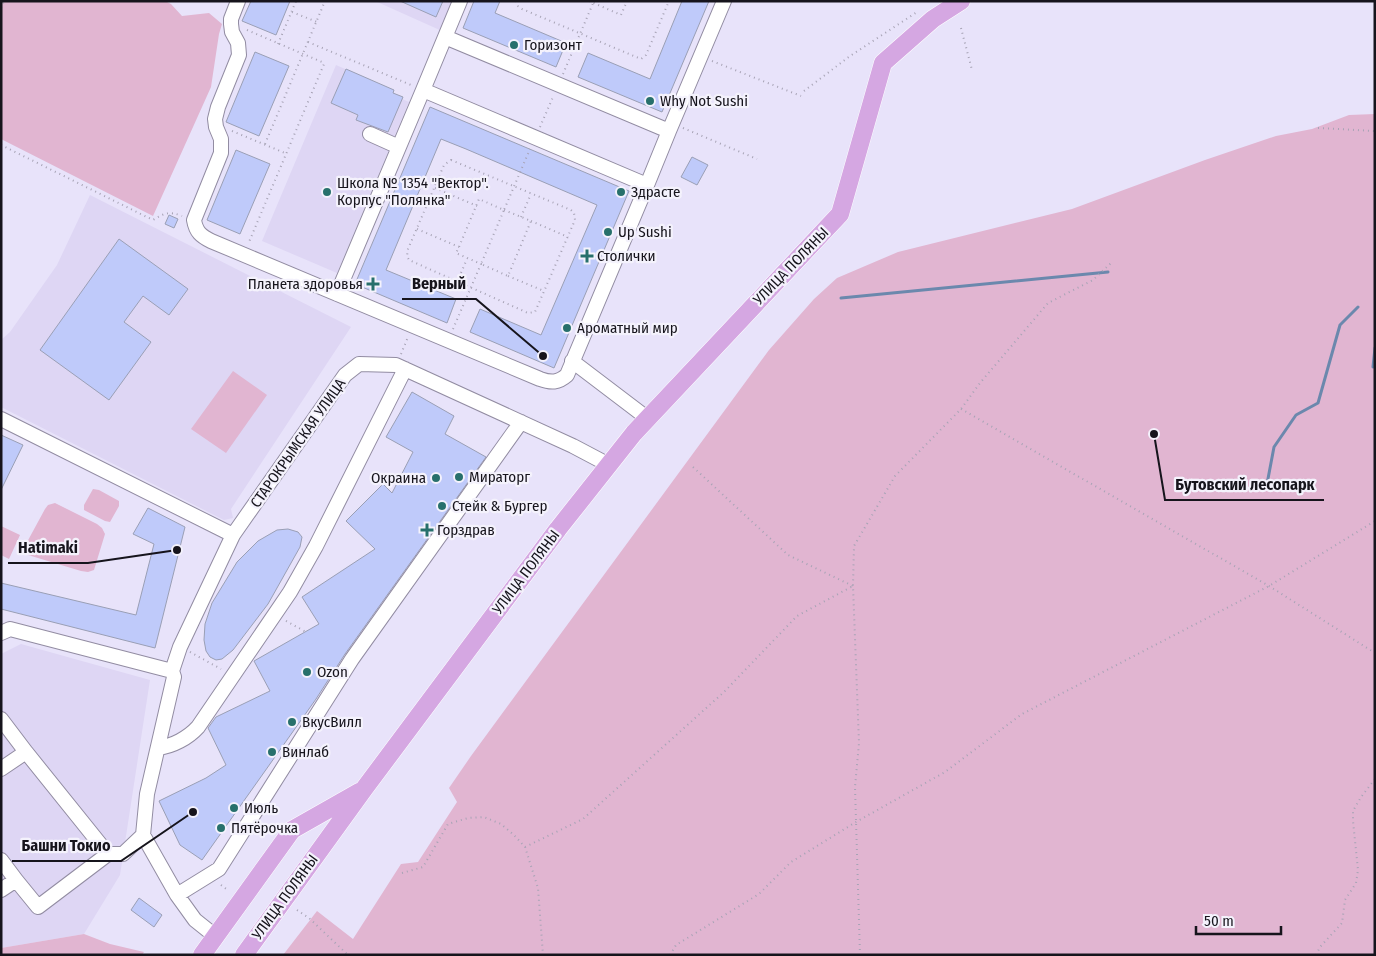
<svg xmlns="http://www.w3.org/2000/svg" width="1376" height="956" viewBox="0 0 1376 956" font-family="'Fira Sans Condensed',sans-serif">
	<rect width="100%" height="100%" fill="#e8e3fa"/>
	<!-- built -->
	<path fill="#ded6f4" d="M375,1H455L442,31Z
		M336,65L394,90L393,93L403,97L402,99L409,102L337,273L262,241Z
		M90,195L351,327L231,509L233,518L224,520L1,407V340L10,332L57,265Z
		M21,644L150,680L120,875L84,934L1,948V654Z"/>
	<!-- green -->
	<path fill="#e1b5d1" d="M1,1H165L171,4L182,16L209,13L222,24L219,34L211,87L153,216L1,139Z
		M1375,114V955H283L317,911L353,939L401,864L418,862L457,802L449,788L471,756L769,350L814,299L837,278L898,252L1072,209L1205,160L1276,136L1312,129L1349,115Z
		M233,371L267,395L226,453L191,429Z
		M93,489L99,490L119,501V506L110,522L105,521L84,510V505Z
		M55,503L97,524L102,528L105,534L94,570L88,572L81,571L28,555L24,549L26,544L45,509L48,505Z
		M1,526L20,535L9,559L1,555Z
		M84,934L110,944L144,952L142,955H1V948Z"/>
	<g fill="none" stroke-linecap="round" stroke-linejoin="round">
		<!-- stream -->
		<path stroke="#6b88ad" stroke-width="3" d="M841,298L1108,272
			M1373,367L1375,348
			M1267,484L1274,447L1296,415L1318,403L1340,325L1358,307"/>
	</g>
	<!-- building -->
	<path fill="#bfcafa" stroke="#9a9fb5" d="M251,1H290L276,35L242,21Z
		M400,1H443L436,17Z
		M474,1H500L495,13L566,43L556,67L463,28Z
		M682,1H709L662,112L578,77L588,53L650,79Z
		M255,52L289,66L259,136L226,122Z
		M346,69L394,90L393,93L403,97L388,132L356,120L358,115L331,103Z
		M430,107L629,191L554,368L470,332L480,309L541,335L597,205L466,149L441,139L386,270L456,299L447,323L355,284Z
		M236,150L270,164L240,234L207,220Z
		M692,157L708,165L697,185L681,177Z
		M169,215L178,219L174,228L165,224Z
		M119,239L188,289L169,315L143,296L124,322L151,342L109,400L40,350Z
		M412,392L454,416L445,434L486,457L345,654L316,699L202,860L180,845L159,801L206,778L226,765L208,728L216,717L270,691L254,661L319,624L302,597L375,549L346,521L383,484L392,493L413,452L386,437Z
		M1,435L23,445L1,490Z
		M148,508L185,527L155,648L1,609V583L136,615L154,544L133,534Z
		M288,529L298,532L302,537L300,547L268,604L233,650L222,659L216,660L210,657L206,651L204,640L205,624L212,603L237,562L258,541L277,530Z
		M139,898L162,915L154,927L131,910Z"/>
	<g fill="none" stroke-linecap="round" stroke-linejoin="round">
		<!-- minor casing -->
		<g stroke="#928ca2" stroke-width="16">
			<path id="minor" d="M238,1L231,19V24L232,32L238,43L239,55L218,107L215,119L216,127L221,139V153L194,220C196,232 201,236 211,241L540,379C551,383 558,383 567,375L647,185L423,90L337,294
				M445,37L669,131L724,1
				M423,90L460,1
				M370,134L399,147
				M647,185L669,131
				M572,361L647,418
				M1,419L233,535L345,375L359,364L396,365L573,446L609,465
				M1,633L10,629L172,671L174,677L147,794L143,835L177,895L195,920L215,936
				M172,671L180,647L233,535
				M1,719L26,752L1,769
				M158,748C173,746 188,738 198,727L290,592L316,546L405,369
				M26,752L108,854H123L143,835
				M1,860L16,880L1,890
				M16,880L38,907L108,854
				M177,895L219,869L352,659L521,422"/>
		</g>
		<!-- major casing -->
		<g stroke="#fff" stroke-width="19">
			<path id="major" d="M202,955L292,830L359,792
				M244,955L364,789L558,529L634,433L840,214L883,63L933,19L961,1"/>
		</g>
		<!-- path -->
		<path stroke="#a7a3b5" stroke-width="2" stroke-dasharray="1 4" stroke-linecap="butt" d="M516,1L518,6L522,9L641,59L646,55L669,1
			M589,1L621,15L627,1
			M1,8L4,1
			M292,12L317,22
			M961,28L972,70
			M247,30L322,62L324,64L249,242
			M308,42L411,85
			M278,44L296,1
			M712,61L801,96
			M563,74L594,1
			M804,91L850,56L917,12
			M540,127L553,97
			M683,128L757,159
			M1318,128L1375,131
			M232,131L285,153
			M265,144L325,1
			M1,145L153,220C164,213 170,211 182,216
			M451,160L571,210L574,213L575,220L535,312L528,313L409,260L407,256L408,249L444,165Z
			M435,188L477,206
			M504,210L531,221L508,276L481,264Z
			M521,217L531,194
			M531,221L568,237
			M417,229L459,247
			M508,276L544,291
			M457,282L467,259
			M453,329L481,264L456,253L459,247L479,199L504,210L530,149
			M401,354L408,337
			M961,409L1269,586L1375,653
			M693,467L788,555L853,586
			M286,621L306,632
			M190,652L221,669
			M525,847L583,819L724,692L797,616L853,586
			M402,873L423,867L448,824L468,818L484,817L501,824L514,835L525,847L538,888L543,955
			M221,885L229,891
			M297,910L309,918L348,955
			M670,955L676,945L759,894L791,862L856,822L945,772L1022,714L1269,586L1375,521
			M860,955L855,787L859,743L853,586L854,546L895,476L961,409L980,383L1048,303L1093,280L1111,263
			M1316,955L1320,947L1342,923L1345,900L1356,883L1358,870L1353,821V811L1361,797L1375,779"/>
		<!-- minor -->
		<use href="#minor" stroke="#fff" stroke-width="14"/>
		<!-- major -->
		<use href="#major" stroke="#d5a7e2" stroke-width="18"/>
	</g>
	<!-- markers -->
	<g fill="#27706c" stroke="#f4f2fc" stroke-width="2">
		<circle cx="514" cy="45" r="5"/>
		<circle cx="650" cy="101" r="5"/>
		<circle cx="327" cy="192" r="5"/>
		<circle cx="621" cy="192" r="5"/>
		<circle cx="608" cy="232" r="5"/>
		<path d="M584.5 248.5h5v5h5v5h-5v5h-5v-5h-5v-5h5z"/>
		<path d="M370.5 276.5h5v5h5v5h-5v5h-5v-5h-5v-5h5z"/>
		<circle cx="567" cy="328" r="5"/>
		<circle cx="459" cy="477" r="5"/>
		<circle cx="436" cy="478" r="5"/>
		<circle cx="442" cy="506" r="5"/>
		<path d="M424.5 522.5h5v5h5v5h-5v5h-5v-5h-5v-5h5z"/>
		<circle cx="307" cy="672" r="5"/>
		<circle cx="292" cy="722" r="5"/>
		<circle cx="272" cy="752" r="5"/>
		<circle cx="234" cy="808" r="5"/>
		<circle cx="221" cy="828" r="5"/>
	</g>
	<g text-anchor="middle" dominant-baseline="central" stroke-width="4.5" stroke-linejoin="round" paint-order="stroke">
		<!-- poi labels -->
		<g font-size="15" fill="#16141c" stroke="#f4f2fc" text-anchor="start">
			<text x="524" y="45">Горизонт</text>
			<text x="660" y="101">Why Not Sushi</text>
			<text x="337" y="183">Школа № 1354 "Вектор".<tspan x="337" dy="17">Корпус "Полянка"</tspan></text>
			<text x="631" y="192">Здрасте</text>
			<text x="618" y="232">Up Sushi</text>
			<text x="597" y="256">Столички</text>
			<text x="363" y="284" text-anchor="end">Планета здоровья</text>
			<text x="577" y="328">Ароматный мир</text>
			<text x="469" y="477">Мираторг</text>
			<text x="426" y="478" text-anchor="end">Окраина</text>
			<text x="452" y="506">Стейк &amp; Бургер</text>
			<text x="437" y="530">Горздрав</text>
			<text x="317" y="672">Ozon</text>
			<text x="302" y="722">ВкусВилл</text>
			<text x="282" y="752">Винлаб</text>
			<text x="244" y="808">Июль</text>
			<text x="231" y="828">Пятёрочка</text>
		</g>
		<!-- street labels -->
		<g font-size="15" fill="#16141c" stroke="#f4f2fc">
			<text transform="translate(791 266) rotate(-46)">УЛИЦА ПОЛЯНЫ</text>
			<text transform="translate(298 443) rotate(-55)">СТАРОКРЫМСКАЯ УЛИЦА</text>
			<text transform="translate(526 572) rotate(-53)">УЛИЦА ПОЛЯНЫ</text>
			<text transform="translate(285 897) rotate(-54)">УЛИЦА ПОЛЯНЫ</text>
		</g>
	</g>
	<!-- callouts -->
	<path fill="none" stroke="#16141c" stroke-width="2" d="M543 356L476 299H402M1154 434L1165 500H1324M177 550L88 563H8M193 812L121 861H12"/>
	<g fill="#16141c" stroke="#f4f2fc" stroke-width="2">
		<circle cx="543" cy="356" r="5"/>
		<circle cx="1154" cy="434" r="5"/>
		<circle cx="177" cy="550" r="5"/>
		<circle cx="193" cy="812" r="5"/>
	</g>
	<g font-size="16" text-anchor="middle" font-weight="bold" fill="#16141c" stroke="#f4f2fc" stroke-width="4.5" stroke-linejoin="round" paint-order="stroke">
		<text x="439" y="289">Верный</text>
		<text x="1245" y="490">Бутовский лесопарк</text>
		<text x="48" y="553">Hatimaki</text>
		<text x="66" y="851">Башни Токио</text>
	</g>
	<!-- border -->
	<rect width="1376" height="956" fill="none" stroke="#16141c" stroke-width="5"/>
	<!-- scale -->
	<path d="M1196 926v8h85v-8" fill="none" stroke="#16141c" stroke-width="2.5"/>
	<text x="1204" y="926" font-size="15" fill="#16141c" stroke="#f4f2fc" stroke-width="4" paint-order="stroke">50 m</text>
</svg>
